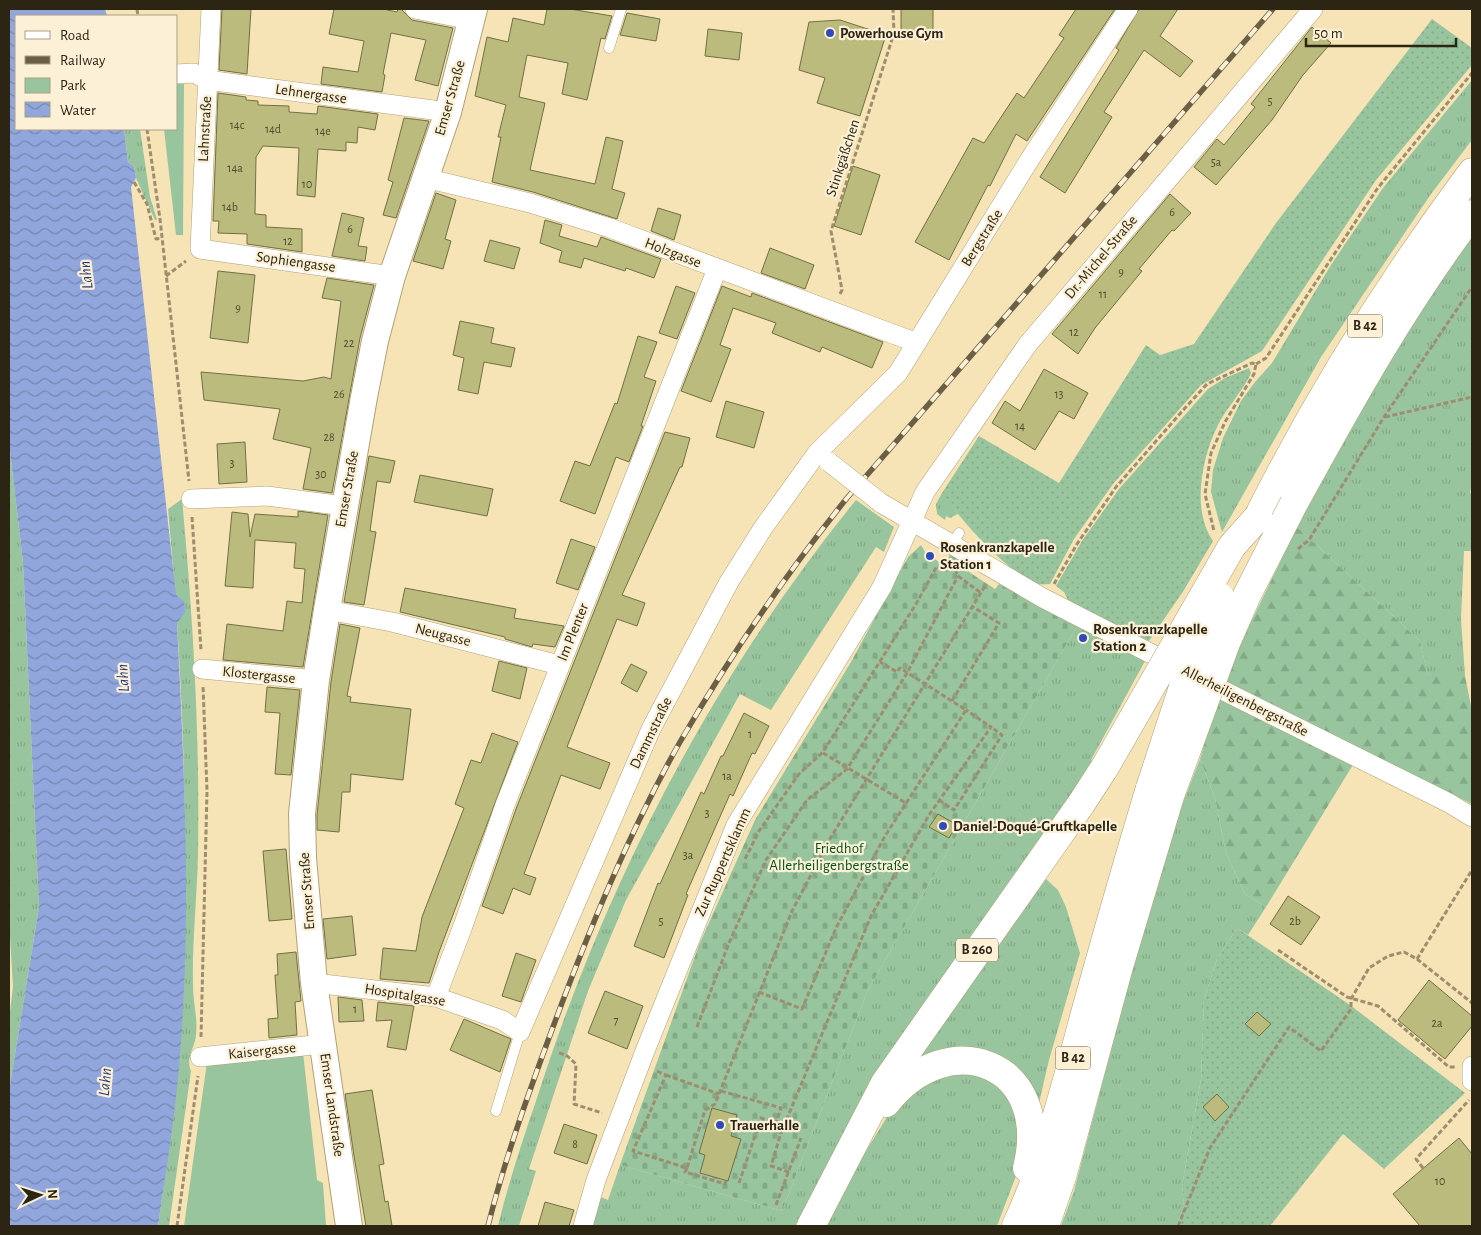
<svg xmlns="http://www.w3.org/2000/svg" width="1481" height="1235" viewBox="0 0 1481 1235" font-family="'Alegreya Sans',sans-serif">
	<defs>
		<pattern id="grass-tufts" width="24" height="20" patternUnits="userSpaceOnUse" patternTransform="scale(1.25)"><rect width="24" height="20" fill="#98c59e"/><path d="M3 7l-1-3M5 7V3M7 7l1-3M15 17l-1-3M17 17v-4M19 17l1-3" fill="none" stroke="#83a987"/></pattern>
		<pattern id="forest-firs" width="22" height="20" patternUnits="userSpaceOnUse" patternTransform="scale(1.25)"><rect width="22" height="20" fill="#98c59e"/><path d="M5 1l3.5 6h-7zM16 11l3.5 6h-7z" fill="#83a987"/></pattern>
		<pattern id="cemetery-stones" width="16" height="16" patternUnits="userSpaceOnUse" patternTransform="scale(1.25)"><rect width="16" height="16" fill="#98c59e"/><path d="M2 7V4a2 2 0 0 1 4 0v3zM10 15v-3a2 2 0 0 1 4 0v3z" fill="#83a987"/></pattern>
		<pattern id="garden-dots" width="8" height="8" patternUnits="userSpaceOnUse" patternTransform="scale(1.25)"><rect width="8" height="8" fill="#98c59e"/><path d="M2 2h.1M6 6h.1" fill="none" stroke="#83a987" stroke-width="1.8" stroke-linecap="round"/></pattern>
		<pattern id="water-waves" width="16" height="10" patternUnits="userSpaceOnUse" patternTransform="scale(1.25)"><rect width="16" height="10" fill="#91a6dc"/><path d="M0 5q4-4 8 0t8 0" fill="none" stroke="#7787b1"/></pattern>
	</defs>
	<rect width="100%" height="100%" fill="#f6e3b6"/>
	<!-- grass -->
	<path fill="url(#grass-tufts)" d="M1472,80V140L1431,194L1321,357L1222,532L1211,492L1213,470L1223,438L1241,401L1255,382L1272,363L1331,265L1383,188Z
		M124,129H140L150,197L157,220H155L136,178L134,167L128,162Z
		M1472,233V483L1470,493H1472V551H1464L1461,619L1465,676L1428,677L1420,641L1297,527L1385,365Z
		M9,443L23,562L39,907L9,1091V1020L13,987L9,919Z
		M942,493L958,514L950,518L946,516L945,520L937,514L936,504Z
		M182,499C193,617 200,735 198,854C197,898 192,942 193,986C193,1002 198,1019 196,1035C195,1048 185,1057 191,1071L169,1226H158C194,989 190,747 168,509Z
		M856,500L894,527L884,552L876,547L771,710L740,694L626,900L588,991L529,1169L536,1171L519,1226H498C508,1184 522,1142 536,1101C605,884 712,677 856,500Z
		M1077,626L1145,661L1091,760L1098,763L856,1114L795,1226H588L598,1196L608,1200L620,1165L782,1211L868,990Z
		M1200,759L1215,798L1226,853L1245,894L1266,907L1248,935L1237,928L1217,959L1204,1000L1201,1079L1182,1186L1184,1207L1176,1226H1061L1074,1191L1142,931L1175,823Z
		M1046,879L1058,890L1066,907L1080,953L1049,1060L1038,1107L972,1049L953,1048L934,1053L920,1060L917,1058Z
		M986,1071L1015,1100L1022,1160L997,1226H825L856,1167L892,1109L925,1076Z"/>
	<!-- forest -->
	<path fill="url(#forest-firs)" d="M1297,527L1420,641L1428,676H1465L1472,711V804L1362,750L1266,907L1245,894L1226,853L1215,798L1200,759L1222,682Z"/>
	<!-- cemetery -->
	<path fill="url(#cemetery-stones)" d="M921,545L929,559L933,558L944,565L951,553L965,561L969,572L995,589L999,584L1077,626L868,990L782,1211L620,1165L699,945L755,820L851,662L908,557Z"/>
	<!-- park -->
	<path fill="#98c59e" d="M176,84H184L183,235H176L164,129H176Z
		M303,1052L317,1180L323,1183L326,1226H184L207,1062Z"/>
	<!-- garden -->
	<path fill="url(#garden-dots)" d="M1432,19L1472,48V65L1376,180L1262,351L1201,385L1113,484L1074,539L1050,584C1045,584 1039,585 1035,583C1010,575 956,515 942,493L979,436L1059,483L1146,345L1160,355L1194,344L1276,223Z
		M1249,368L1251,373C1243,391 1227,407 1218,425C1202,457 1191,509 1213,541L1184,590L1149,641L1069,602L1064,592L1056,586L1082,541L1119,489L1208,389L1225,378Z
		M1237,928L1350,1005L1465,1093L1384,1169L1343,1134L1270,1226H1176L1184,1207L1182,1186L1201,1079L1204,1000L1217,959Z"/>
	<!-- water -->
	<path fill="url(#water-waves)" d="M9,9H105L107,16H16V129H124L128,162L134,167L136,178L131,187L176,595L184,601L185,612L177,623C184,762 191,903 181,1042C177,1104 167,1165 158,1226H9V1091L39,907L23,562L9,443Z"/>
	<!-- building -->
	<path fill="#bbbb7d" stroke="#707045" d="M222,9H251L247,74L219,70Z
		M334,9H383L397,12L398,9H401L412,20L453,28L438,86L415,80L426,40L391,33L383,74L385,75L382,92L321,84L323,67L358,72L364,41L329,34Z
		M547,9H570L612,16L605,39L601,38L587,100L562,94L568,63L527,55L519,97L545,103L530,170L595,184L606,137L623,141L612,189L625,193L617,219L533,192L492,182L501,137H498L506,105L475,96L487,37L508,42L513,18L544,25Z
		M901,9H933V32H901Z
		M1076,9H1115L1027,141L1016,134L990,186L988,185L949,260L915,242L973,138L984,143L1017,93L1024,98L1064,38L1059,35Z
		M1139,9H1178L1160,36L1193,61L1180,77L1144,50L1104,112L1112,117L1065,193L1040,177L1119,50L1116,48Z
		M627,13L660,19L656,41L620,35Z
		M840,20L886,35L860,116L817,103L825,78L799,70L809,22Z
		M1312,27L1331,43L1303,75L1272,120L1216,185L1194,167L1217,139L1224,145L1255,107L1251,104Z
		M708,29L742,33L739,60L705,56Z
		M218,93L246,97V100L258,101V105L289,106V112L317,114L318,106L378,114L375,130L358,127L357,143L346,142V151L318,149L315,197L297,195L299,148L263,146L256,157L255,214L266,215V227L302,229V252L247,244V234L218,233L219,221H213Z
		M404,118L429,121L396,218L383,215L393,182L388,180Z
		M853,166L880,175L861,235L834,226Z
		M436,193L456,200L445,239L451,241L443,269L413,261Z
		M1170,194L1191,213L1174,231L1172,230L1139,269L1142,271L1095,328L1078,354L1052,334Z
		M658,208L681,215L674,240L651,231Z
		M342,213L364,218L358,246L367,247L365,261L332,256Z
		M545,220L562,225L559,236L597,247L601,237L661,259L654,278L626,268L625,271L584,258L581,268L559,262L562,251L540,243Z
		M490,240L520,248L514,269L484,261Z
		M770,248L814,265L805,289L761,273Z
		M218,271L255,275L248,343L210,338Z
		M327,278L374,285L360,338L332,493L303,489L311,448L273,439L280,409L204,400L201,372L303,381L324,377L331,379L341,301L322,298Z
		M676,286L695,293L677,339L659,333Z
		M722,286L751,297L752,293L883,342L872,368L822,347L820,352L772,333L776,323L733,308L720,345L731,349L711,402L681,391Z
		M460,321L494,328L491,343L515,348L511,367L484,362L478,394L458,390L464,358L453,355Z
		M638,336L657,342L644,377L656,381L641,426H643L629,462L616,457L595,514L560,501L575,461L590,466L615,403L617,404Z
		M1044,369L1088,393L1074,419L1059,411L1035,450L992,423L1005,401L1020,411Z
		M726,401L764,412L754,448L716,437Z
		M665,432L690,438L682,467H680L622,595L645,603L637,626L617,619L567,747L610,763L600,789L561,775L524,874L536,878L530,895L513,888L503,914L482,906L516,809Z
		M245,442L247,482L219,484L217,444Z
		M369,456L395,461L390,483L377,481L370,531L376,532L364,605L344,602Z
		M420,475L493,489L487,516L414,502Z
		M298,511L328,515L303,667L223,660L227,624L283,631L287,601L302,603L305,569L294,568L296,543L255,540L253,588L225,586L232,512L248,514L250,537L255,514L298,517Z
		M571,539L595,547L578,590L556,583Z
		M405,588L516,609L514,618L564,626L555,647L533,644L532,647L505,639V637L400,612Z
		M340,624L360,628L347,696L351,697L350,702L411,709L403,780L351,774L350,792H342L339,832L317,830V815L331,682Z
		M499,661L527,668L520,699L492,691Z
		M631,664L647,672L637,692L621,683Z
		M267,687L300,690L291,775L275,774L280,713L265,712Z
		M744,713L769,726L755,754L752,753L733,796L730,794L686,894L688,895L664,958L634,946L658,883L660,884L701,792L704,794L721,756H723Z
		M492,733L518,742L439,952L429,983L380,979L383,948L416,951L422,917L464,808L455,804L471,760L481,763Z
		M938,814L957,825L949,838L929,827Z
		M286,849L292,919L269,921L263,851Z
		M1288,896L1320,917L1301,945L1270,924Z
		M352,916L356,955L327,959L323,919Z
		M296,952L301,1001L295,1002L297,1035L269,1038L268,1019L278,1018L275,975H278L277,954Z
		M516,953L536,960L521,1002L502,996Z
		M1429,980L1472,1016V1026L1445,1059L1398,1020Z
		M605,991L643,1006L627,1049L588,1033Z
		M338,997L362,1000L364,1021L339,1022Z
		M378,1002L414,1006L406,1050L387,1047L392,1020L376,1021Z
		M1257,1012L1271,1024L1259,1036L1245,1024Z
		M464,1019L511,1039L500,1072L450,1050Z
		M372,1090L384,1164L379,1165L385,1202L388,1201L392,1226H366L354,1156L345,1094Z
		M1217,1094L1229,1107L1215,1121L1203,1107Z
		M712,1108L737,1115L731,1136L741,1139L728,1181L700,1173L705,1155L699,1153Z
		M564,1124L597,1135L587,1164L554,1153Z
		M1459,1138L1472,1154V1226H1420L1393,1194Z
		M545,1202L574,1210L569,1226H538Z"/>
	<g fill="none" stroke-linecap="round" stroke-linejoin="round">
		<!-- lane casing -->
		<g stroke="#b3a176" stroke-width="11">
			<path id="lane" d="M609,48L621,9
				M952,545L959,533
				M496,1111L520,1032"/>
		</g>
		<!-- street casing -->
		<g stroke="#b3a176" stroke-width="20">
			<path id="street" d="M211,9L200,249L392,276
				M415,9L471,20
				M176,74L194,73L207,80L448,112
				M425,178L530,203L610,228L917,343
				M191,499L267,496L344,506
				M881,503L1043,598L1175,666
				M327,610L392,622L559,665
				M202,669L316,680
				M1202,680L1449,803L1472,817
				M314,983L436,997L502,1020L520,1032L651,729L729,582L763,528L817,453L898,373L1030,159L1128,9
				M436,997L463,926L505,805L717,269
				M200,1057L323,1044
				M1472,1066V1081
				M583,1226L596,1180L645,1051L736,825L882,587L925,492L1028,344L1313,9"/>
		</g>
		<!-- secondary casing -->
		<g stroke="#b3a176" stroke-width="28">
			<path id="secondary" d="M349,1226L314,983L303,858L302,814L316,680L327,610L364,397L375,341L392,276L448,112L474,9"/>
		</g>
		<!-- highway casing -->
		<g stroke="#b3a176" stroke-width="29">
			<path id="highway" d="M1294,503C1349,403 1403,305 1472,214
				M1258,517C1319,395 1391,281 1472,172
				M886,1103C949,1023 1053,1063 1027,1168
				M811,1226L885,1083L1081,804L1105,767
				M1016,1226C1047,1159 1065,1089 1084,1017C1105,941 1127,864 1150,788
				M1045,1226L1062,1177L1118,970L1170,796"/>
		</g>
		<!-- path -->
		<path stroke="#9c8e6e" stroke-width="3" stroke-dasharray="5 2.5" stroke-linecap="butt" d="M137,9L138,16
			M147,129L160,219L189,481
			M134,182L147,204L156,239L162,238
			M166,276L186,261
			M840,294L842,290L831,231L894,33L893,9
			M1256,364L1266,358L1377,189L1472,73
			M1385,417L1472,397
			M192,517L201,650
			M1298,549L1309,540L1384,417L1472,287
			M955,569L958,576L981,593
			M1054,584L1077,544L1116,487L1185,408L1207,384L1252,363L1256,364L1254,374L1225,422L1211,453L1205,494L1214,531
			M952,701L999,623L973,607
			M823,753L906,803
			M939,800L954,810L1002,735L991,727
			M745,859L759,831L799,774L823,752L916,604L937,566L946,570L949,564
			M1278,950L1347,997L1378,1006L1449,1067H1455
			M1417,959L1472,870
			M759,992L802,1009L836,928L885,836L966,710L900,668L897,672L880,662
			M697,1027L729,943L766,860L807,800L847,769L907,673L958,576
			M201,1037L207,791L203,686
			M559,1053L566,1055L576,1064L574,1104L602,1113
			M657,1071L666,1075L633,1151L687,1168L705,1110L715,1104L792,911L831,837L985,586
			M666,1075L719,1094
			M721,1091L781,1108L776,1123
			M687,1168L685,1172L725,1184L726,1181
			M1423,1168L1416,1159L1469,1100
			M789,1172L771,1166L781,1133L871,916L929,815L991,727L966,710
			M739,1183L761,1118L776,1123L774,1130L781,1133
			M776,1205L801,1138
			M177,1226L198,1076
			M1178,1226L1210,1148L1289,1027L1321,1051L1351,1009V999L1369,968L1388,956L1404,952L1417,959L1472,1003"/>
		<!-- lane -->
		<use href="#lane" stroke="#fff" stroke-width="10"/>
		<!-- street -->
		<use href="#street" stroke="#fff" stroke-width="19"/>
		<!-- secondary -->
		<use href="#secondary" stroke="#fff" stroke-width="26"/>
		<!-- highway -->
		<use href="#highway" stroke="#fff" stroke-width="28"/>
		<!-- rail casing -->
		<g stroke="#6b6046" stroke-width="5.5">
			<path id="rail" d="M488,1226C505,1158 529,1092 553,1027C589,930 629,832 680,742C730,656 785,575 847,498L1273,9"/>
		</g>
		<!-- rail -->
		<use href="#rail" stroke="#fcf1d6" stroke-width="4" stroke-dasharray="11" stroke-linecap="butt"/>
		<!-- street-bridge casing -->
		<g stroke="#b3a176" stroke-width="20" stroke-linecap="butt">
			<path id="street-bridge" d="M829,462L881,503"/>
		</g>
		<!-- highway-bridge casing -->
		<g stroke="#b3a176" stroke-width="29" stroke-linecap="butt">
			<path id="highway-bridge" d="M1105,767L1232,546L1258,517
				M1150,788L1184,684L1220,597
				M1170,796L1226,643L1247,595L1294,503"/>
		</g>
		<!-- street-bridge -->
		<use href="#street-bridge" stroke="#fff" stroke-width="19"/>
		<!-- highway-bridge -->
		<use href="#highway-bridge" stroke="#fff" stroke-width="28"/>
	</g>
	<!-- markers -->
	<g fill="#2f4abb" stroke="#fcf1d6" stroke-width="2">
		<circle cx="830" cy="33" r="5"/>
		<circle cx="930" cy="556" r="5"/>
		<circle cx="1083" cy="638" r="5"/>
		<circle cx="943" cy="826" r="5"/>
		<circle cx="720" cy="1125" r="5"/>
	</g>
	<g text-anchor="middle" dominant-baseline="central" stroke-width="4.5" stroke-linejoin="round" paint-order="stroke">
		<!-- number labels -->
		<g font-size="12" fill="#504a2e">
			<text x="1270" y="101">5</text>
			<text x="237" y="125">14c</text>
			<text x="273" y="129">14d</text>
			<text x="323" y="131">14e</text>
			<text x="1216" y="162">5a</text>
			<text x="235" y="168">14a</text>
			<text x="307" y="184">10</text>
			<text x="230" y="207">14b</text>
			<text x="1172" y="212">6</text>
			<text x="350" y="229">6</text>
			<text x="288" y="241">12</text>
			<text x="1121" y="272">9</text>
			<text x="1103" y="294">11</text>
			<text x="238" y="308">9</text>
			<text x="1074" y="332">12</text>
			<text x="349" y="343">22</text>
			<text x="339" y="394">26</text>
			<text x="1059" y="394">13</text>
			<text x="1020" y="426">14</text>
			<text x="329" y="437">28</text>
			<text x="232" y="463">3</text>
			<text x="321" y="474">30</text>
			<text x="750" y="734">1</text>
			<text x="727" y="776">1a</text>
			<text x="707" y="813">3</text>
			<text x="688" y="855">3a</text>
			<text x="661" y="921">5</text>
			<text x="1295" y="921">2b</text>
			<text x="355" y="1009">1</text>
			<text x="616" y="1020">7</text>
			<text x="1437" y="1023">2a</text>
			<text x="575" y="1144">8</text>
			<text x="1440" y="1181">10</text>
		</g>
		<!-- shield labels -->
		<g fill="#fcf1d6" stroke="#6a624e" stroke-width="1">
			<rect x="1347.5" y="314.5" width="35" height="23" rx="4"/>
			<rect x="956" y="938.5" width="42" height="23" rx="4"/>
			<rect x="1055.5" y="1046.5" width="35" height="23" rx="4"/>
		</g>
		<g font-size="14" font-weight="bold" fill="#2c2514">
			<text x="1365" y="326">B 42</text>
			<text x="977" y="950">B 260</text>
			<text x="1073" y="1058">B 42</text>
		</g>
		<!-- poi labels -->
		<g font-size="15" font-weight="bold" fill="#2c2514" stroke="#fcf1d6" text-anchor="start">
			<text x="840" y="33">Powerhouse Gym</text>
			<text x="940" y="547">Rosenkranzkapelle<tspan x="940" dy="17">Station 1</tspan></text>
			<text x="1093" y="629">Rosenkranzkapelle<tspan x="1093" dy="17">Station 2</tspan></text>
			<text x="953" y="826">Daniel-Doqué-Gruftkapelle</text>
			<text x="730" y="1125">Trauerhalle</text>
		</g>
		<!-- street labels -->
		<g font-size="15" fill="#2c2514" stroke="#fcf1d6">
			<text transform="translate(311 94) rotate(8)">Lehnergasse</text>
			<text transform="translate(450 98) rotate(-74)">Emser Straße</text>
			<text transform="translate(205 129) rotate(-87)">Lahnstraße</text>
			<text transform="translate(843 158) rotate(-72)">Stinkgäßchen</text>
			<text transform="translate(982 238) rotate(-58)">Bergstraße</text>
			<text transform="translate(673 253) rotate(21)">Holzgasse</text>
			<text transform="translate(1101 257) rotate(-50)">Dr.-Michel-Straße</text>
			<text transform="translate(296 262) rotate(8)">Sophiengasse</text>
			<text transform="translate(347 489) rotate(-80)">Emser Straße</text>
			<text transform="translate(573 632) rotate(-68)">Im Plenter</text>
			<text transform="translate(443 635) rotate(14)">Neugasse</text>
			<text transform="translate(259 675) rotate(6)">Klostergasse</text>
			<text transform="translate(1245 701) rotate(27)">Allerheiligenbergstraße</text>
			<text transform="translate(651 733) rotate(-64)">Dammstraße</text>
			<text transform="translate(723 862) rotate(-66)">Zur Ruppertsklamm</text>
			<text transform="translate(307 891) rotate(-94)">Emser Straße</text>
			<text transform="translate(405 995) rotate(9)">Hospitalgasse</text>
			<text transform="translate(262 1051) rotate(-6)">Kaisergasse</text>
			<text transform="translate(332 1105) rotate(82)">Emser Landstraße</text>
		</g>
		<!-- park labels -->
		<g font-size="15" fill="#00531d" stroke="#fcf1d6">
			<text x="839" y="848">Friedhof<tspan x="839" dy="17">Allerheiligenbergstraße</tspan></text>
		</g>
		<!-- water labels -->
		<g font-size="16" font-style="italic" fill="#263979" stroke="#fcf1d6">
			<text transform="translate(86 275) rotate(-97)">Lahn</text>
			<text transform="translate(123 678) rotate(-94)">Lahn</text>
			<text transform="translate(105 1082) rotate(-85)">Lahn</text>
		</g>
	</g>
	<!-- border -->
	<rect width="1481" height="1235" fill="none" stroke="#2c2514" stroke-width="20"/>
	<!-- legend -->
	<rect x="15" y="15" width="162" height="115" fill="#fcf1d6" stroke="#a99f88"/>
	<rect x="25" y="31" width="25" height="8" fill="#ffffff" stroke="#a99f88"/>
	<text x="60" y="40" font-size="15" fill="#2c2514">Road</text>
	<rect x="25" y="56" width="25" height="8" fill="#6b6046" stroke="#a99f88"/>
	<text x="60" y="65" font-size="15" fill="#2c2514">Railway</text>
	<rect x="25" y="78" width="25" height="15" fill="#98c59e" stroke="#a99f88"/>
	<text x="60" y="90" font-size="15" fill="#2c2514">Park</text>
	<rect x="25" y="102" width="25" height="15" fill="url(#water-waves)" stroke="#a99f88"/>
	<text x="60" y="115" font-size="15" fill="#2c2514">Water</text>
	<!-- north arrow -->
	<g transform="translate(40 1195) rotate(86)" stroke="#fcf1d6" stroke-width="4" paint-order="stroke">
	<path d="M0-4L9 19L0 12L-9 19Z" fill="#2c2514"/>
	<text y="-8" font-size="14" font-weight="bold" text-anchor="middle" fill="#2c2514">N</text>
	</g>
	<!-- scale -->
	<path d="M1306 38v8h150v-8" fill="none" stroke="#2c2514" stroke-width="2.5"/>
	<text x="1314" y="38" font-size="15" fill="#2c2514" stroke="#fcf1d6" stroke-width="4" paint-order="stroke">50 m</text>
</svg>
